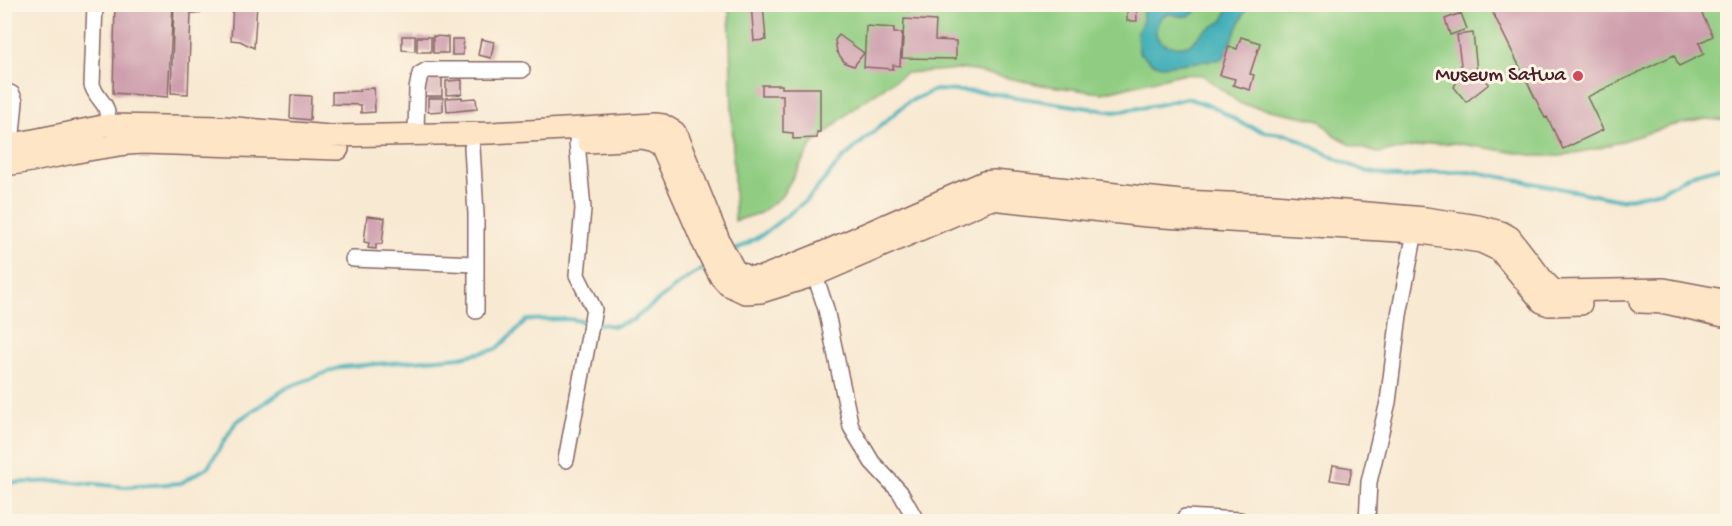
<svg xmlns="http://www.w3.org/2000/svg" width="1732" height="526" viewBox="0 0 1732 526" font-family="'Gochi Hand',sans-serif">
	<rect width="100%" height="100%" fill="#fcf5e5"/>
	<filter id="ink" filterUnits="userSpaceOnUse"><feTurbulence type="fractalNoise" baseFrequency=".0167" numOctaves="2"/><feDisplacementMap in="SourceGraphic" scale="12" xChannelSelector="R" yChannelSelector="G"/><feConvolveMatrix kernelMatrix="1 2 1 2 8 2 1 2 1" color-interpolation-filters="sRGB"/></filter>
	<filter id="wash" filterUnits="userSpaceOnUse"><feTurbulence type="fractalNoise" baseFrequency=".008" numOctaves="4" result="noise"/><feDisplacementMap in="SourceGraphic" scale="24" xChannelSelector="R" yChannelSelector="G"/><feGaussianBlur stdDeviation="1.35" result="paint"/><feColorMatrix in="noise" values="0 0 0 0 0 0 0 0 0 0 0 0 0 0 0 0 0 1.4 0 .05"/><feComposite in="paint" operator="in"/></filter>
	<g filter="url(#wash)">
		<rect width="100%" height="100%" fill="#f8e9d2"/>
		<!-- green -->
		<path fill="#90cd82" stroke="#6d7656" stroke-width="1.5" d="M729,5H1727V121L1706,119L1670,126L1600,148L1560,156H1537L1455,143L1431,144L1378,153L1351,145L1333,134L1320,120L1241,104L1202,75L1181,74L1102,93L1042,85L964,69L906,73L855,107L812,145L781,197L760,213L735,221Z"/>
		<!-- water -->
		<path fill="#3daeb7" stroke="#446671" stroke-width="1.5" d="M1143,5H1202C1198,9 1194,15 1188,16C1178,19 1166,7 1159,21C1148,43 1171,50 1188,45C1195,43 1197,37 1202,33C1207,28 1216,26 1222,21C1225,18 1226,13 1228,9L1226,5H1248L1223,59L1161,66L1151,62L1139,52L1137,33L1143,21Z"/>
		<g fill="none" stroke-linecap="round" stroke-linejoin="round">
			<!-- stream -->
			<path stroke="#3daeb7" stroke-width="4" d="M732,252L762,235L808,199L841,160L908,102L935,90L983,92L1114,112L1157,105L1187,98L1214,107L1243,124L1265,132L1290,135L1338,160L1365,171L1403,178L1436,173L1476,172L1620,200L1661,191L1693,174L1728,165
				M595,323L614,326L633,320L687,278L707,267
				M4,483L63,481L125,487L181,483L208,467L236,422L288,387L341,367L461,357L497,349L527,320L569,319L588,322"/>
		</g>
		<g id="blocks">
			<!-- building -->
			<path fill="#ce9ead" d="M115,4H173L168,97L113,93Z
				M174,4H200V13H191L188,94L171,93Z
				M233,4H257L254,48L240,41L231,40Z
				M751,4H763L766,40L754,41Z
				M883,4H911V11L883,8Z
				M1127,4H1136L1137,21H1127Z
				M1511,4H1697L1713,36L1699,43L1704,54L1679,66L1674,55L1587,97L1603,130L1563,149L1547,117L1545,118L1493,13Z
				M1461,13L1467,29L1450,35L1445,19Z
				M904,19L936,21L935,40L956,41V59L902,58Z
				M866,26L894,28V33H902L900,66L893,65V69L864,67Z
				M1473,33L1477,71L1489,84L1466,102L1454,87L1462,72L1457,35Z
				M839,35L864,53L854,66L845,63L837,52L835,40Z
				M402,36H415V51L402,50Z
				M433,36L448,37V53H433Z
				M417,37H431V52H417Z
				M1241,37L1260,43L1250,74L1254,75L1250,90L1233,85L1235,79L1220,75L1229,46L1237,49Z
				M452,39H463V55H452Z
				M481,39L494,42L491,58L478,55Z
				M423,75H442V96H423Z
				M462,80V94L446,95V81Z
				M762,85H782V88H820V132H817V138L793,139V133L783,132V95H762Z
				M374,88L375,112L361,113V105L332,104V92L360,91V89Z
				M291,95L311,96L310,120L290,118Z
				M462,97V99L476,98L477,109L447,112L446,98Z
				M428,98H443V111L428,112Z
				M367,216L385,218L382,244H376V249L368,248L369,243L364,242Z
				M1333,465L1352,468L1349,483L1330,480Z"/>
		</g>
	</g>
	<g filter="url(#ink)">
		<use href="#blocks" fill-opacity="0" stroke="#876665" stroke-width="1.5"/>
		<g fill="none" stroke-linecap="round" stroke-linejoin="round">
			<!-- street casing -->
			<g stroke="#876665" stroke-width="18">
				<path id="street" d="M95,4L92,85C99,105 108,98 108,125
					M4,90L12,94L15,101L11,145L13,153
					M416,134L417,89L420,74L427,70H522
					M472,147L476,214V311
					M353,259L476,264
					M815,275L826,309L851,427L872,462L900,492L917,522
					M566,460L594,309L577,275L583,209L577,142
					M1185,517L1240,520L1243,522
					M1367,522L1369,482L1388,402L1399,315L1415,232"/>
			</g>
			<!-- secondary casing -->
			<g stroke="#876665" stroke-width="24">
				<path id="secondary" d="M588,142L643,139L651,141L661,146L706,249L720,276L728,285L745,293L761,292L815,275L991,199L1147,216L1415,232L1481,242L1500,251L1542,302L1549,305L1581,304
					M4,146L108,125L224,127L330,136L491,133L655,124L663,125L675,132L720,243L735,271L748,277H762L815,256L984,182L994,181L1181,201L1274,205L1425,218L1478,226L1501,232L1510,237L1544,281L1552,289L1559,291L1664,289L1728,301
					M4,165C51,160 95,145 142,143L338,149
					M1640,302L1666,303L1728,317"/>
			</g>
			<!-- street -->
			<use href="#street" stroke="#fff" stroke-width="15"/>
			<!-- secondary -->
			<use href="#secondary" stroke="#fee5c5" stroke-width="21"/>
		</g>
	</g>
	<!-- markers -->
	<circle fill="#d1495b" stroke="#fcf5e5" stroke-width="2" cx="1578" cy="76" r="6"/>
	<g text-anchor="middle" dominant-baseline="central" stroke-width="6" stroke-linejoin="round" paint-order="stroke">
		<!-- poi labels -->
		<g font-size="21" fill="#4a1f2b" stroke="#fcf5e5" text-anchor="end">
			<text x="1566" y="76">Museum Satwa</text>
		</g>
	</g>
	<!-- margin -->
	<rect width="1732" height="526" fill="none" stroke="#fcf5e5" stroke-width="24"/>
</svg>
